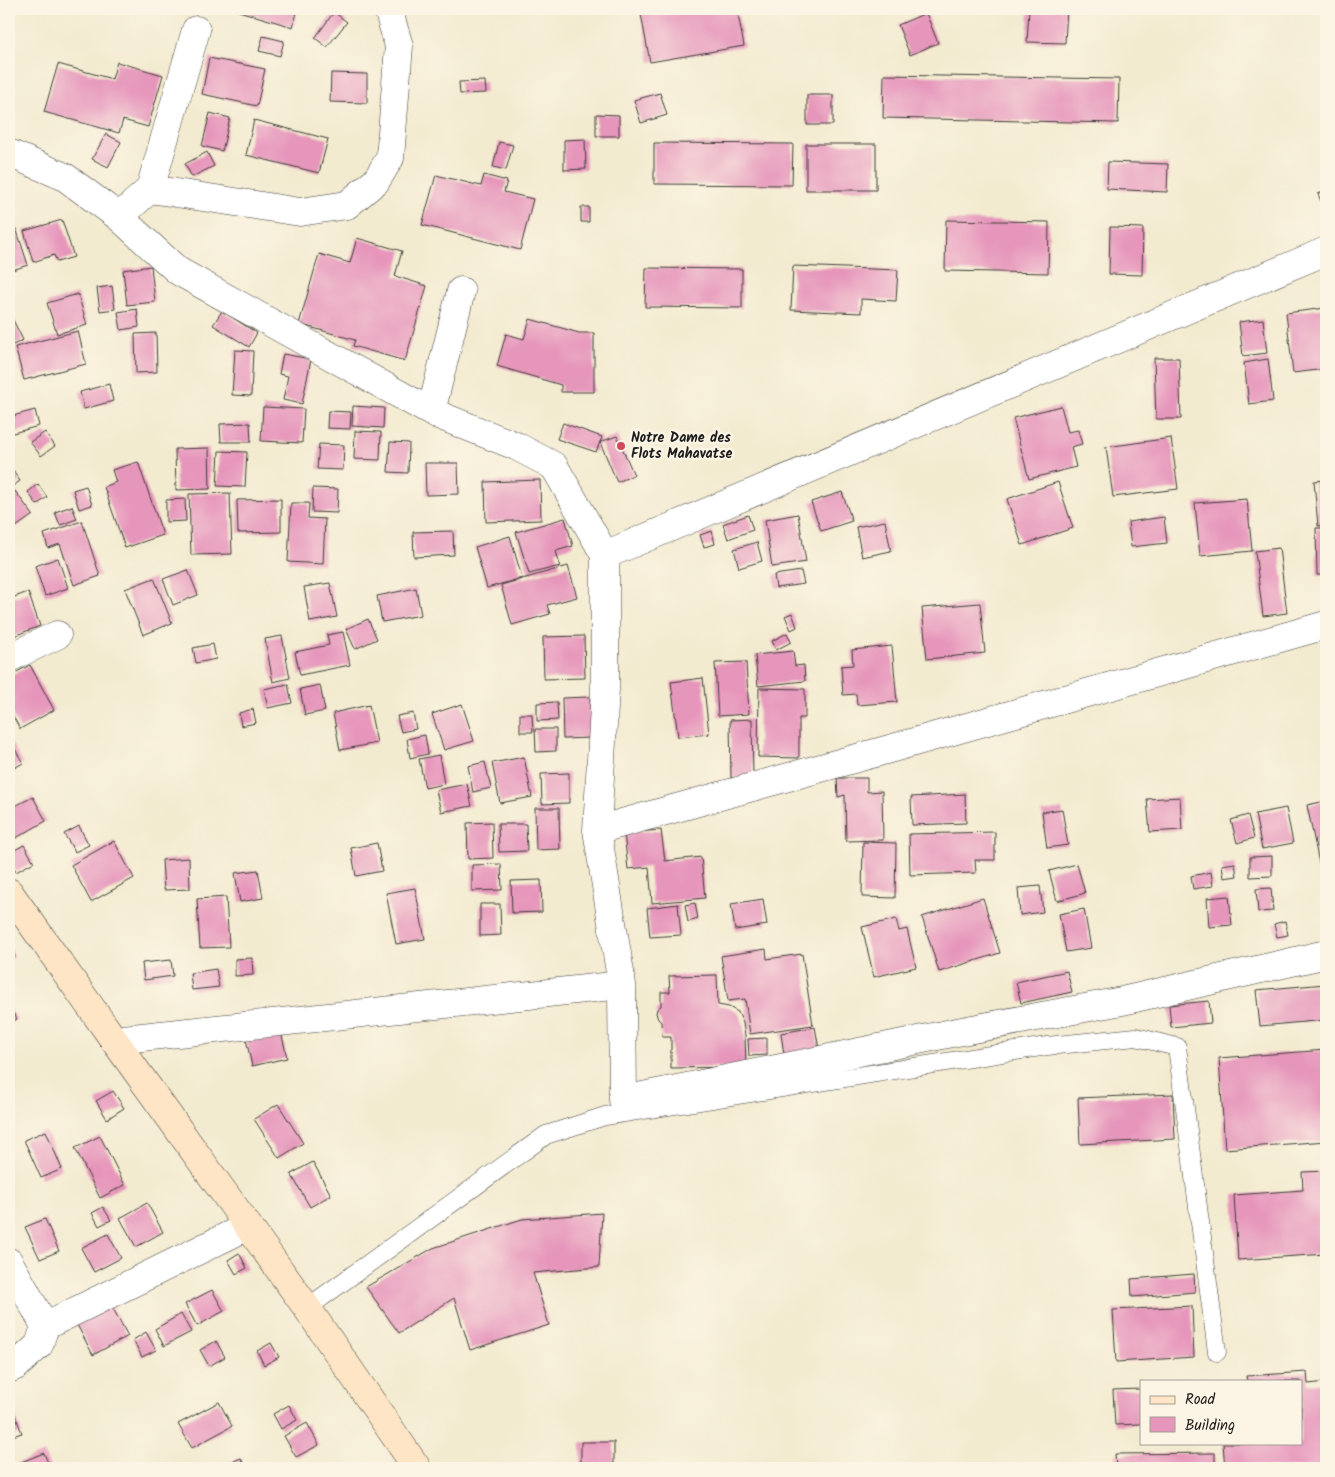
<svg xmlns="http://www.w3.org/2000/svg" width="1335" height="1477" viewBox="0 0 1335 1477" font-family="Kalam,sans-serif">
	<rect width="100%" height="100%" fill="#fcf5e5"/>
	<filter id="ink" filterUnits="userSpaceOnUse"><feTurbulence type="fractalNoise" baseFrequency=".02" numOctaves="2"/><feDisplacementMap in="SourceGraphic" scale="10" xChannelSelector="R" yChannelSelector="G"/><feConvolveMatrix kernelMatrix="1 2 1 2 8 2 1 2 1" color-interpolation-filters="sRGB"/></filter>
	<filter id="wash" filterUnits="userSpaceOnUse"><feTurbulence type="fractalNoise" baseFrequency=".0096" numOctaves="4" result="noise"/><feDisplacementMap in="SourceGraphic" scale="20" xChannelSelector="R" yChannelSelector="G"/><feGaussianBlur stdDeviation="1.12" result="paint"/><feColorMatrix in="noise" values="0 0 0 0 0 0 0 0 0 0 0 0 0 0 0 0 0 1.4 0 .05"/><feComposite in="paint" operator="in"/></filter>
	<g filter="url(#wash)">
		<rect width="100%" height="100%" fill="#f3ebd0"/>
		<g id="blocks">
			<!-- building -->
			<path fill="#e696bb" d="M232,9H298L293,27Z
				M640,9H737L744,46L650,62Z
				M1029,9H1067L1065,43L1027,42Z
				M334,12L347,22L327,47L315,38Z
				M926,13L938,43L910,55L898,25Z
				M263,36L284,41L280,56L259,51Z
				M209,58L265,69L257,106L202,94Z
				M117,62L163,75L148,127L123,120L119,133L44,112L58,64L112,79Z
				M331,73L367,74V103L330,102Z
				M884,75L1119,79L1118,123L883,118Z
				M485,81L486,93L460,94L459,82Z
				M660,93L667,115L641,123L634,100Z
				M807,95H833V125H807Z
				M210,113L230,118L222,151L202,146Z
				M596,114L619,115V136H596Z
				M254,120L328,139L319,173L246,155Z
				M106,134L121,142L108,167L92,159Z
				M585,139L586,169L564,170V140Z
				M499,142L513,145L506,170L493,167Z
				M654,143L793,144L792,185L654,184Z
				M806,144H876V190H806Z
				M207,152L214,166L192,177L185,164Z
				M1108,162L1168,164L1167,192L1107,189Z
				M436,175L481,186L484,175L507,181L504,192L533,199L520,250L422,225Z
				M1326,191V213L1318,194Z
				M581,207H589V222H581Z
				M62,220L74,257L57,262L54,255L33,262L24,231Z
				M946,220L1049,222L1048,273L945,271Z
				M1110,227L1143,228L1142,275L1109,274Z
				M16,228L28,265L9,271V230Z
				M357,238L402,251L395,276L427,286L405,361L353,346L355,340L299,324L319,254L350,263Z
				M151,266L155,302L127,305L123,270Z
				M793,266L898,270L896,301L861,299V313L791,310Z
				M646,268L742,269V308L645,307Z
				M112,286L115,309L100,311L97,288Z
				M78,294L87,325L57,334L47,303Z
				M1326,308V369L1293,373L1286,313Z
				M137,309L139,327L121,330L118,312Z
				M222,311L257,333L249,347L213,325Z
				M9,312L23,340L9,347Z
				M530,319L579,333H594V392H561V385L497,366L506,334L524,339Z
				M1263,319L1267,353L1243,356L1239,322Z
				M78,331L86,364L24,380L15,347Z
				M156,333L157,372L136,373L135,334Z
				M235,350L253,351L251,396L232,395Z
				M283,354L311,359L302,404L283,400L288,376L279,374Z
				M1154,358H1179L1181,419H1156Z
				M1268,359L1273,401L1249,404L1244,363Z
				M109,384L113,401L84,409L80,392Z
				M353,406L384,408L383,428L352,426Z
				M1061,406L1068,432L1078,430L1082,444L1071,447L1076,467L1029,479L1013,418Z
				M263,407L304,409L302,443L261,441Z
				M35,410L39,426L9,434V417Z
				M328,411L351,412L350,429L327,428Z
				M250,423L251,442H221L220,424Z
				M563,423L602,437L596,452L557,439Z
				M355,431L381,432L380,460L354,459Z
				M45,432L55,446L41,456L30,442Z
				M617,436L634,475L617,482L600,442Z
				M1171,438L1178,489L1113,497L1106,447Z
				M390,442L409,443L408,473L388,472Z
				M319,444L344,445L343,470L317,469Z
				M209,448L210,489L176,490L175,449Z
				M219,451L247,452L245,487L217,486Z
				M138,462L163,535L125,548L104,487L116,482L112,470Z
				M425,463H458L459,494L426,495Z
				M9,465L20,481L10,488L9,487Z
				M540,480L541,520L486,522L485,482Z
				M1326,480V525L1318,526L1314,481Z
				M1058,482L1073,528L1022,545L1007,499Z
				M38,484L47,497L37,505L28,492Z
				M86,486L92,505L79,509L73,490Z
				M313,488L338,489L337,513L312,512Z
				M15,491L33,515L16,527L9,517V495Z
				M842,492L852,521L821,531L811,502Z
				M230,493L232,554L191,555L189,494Z
				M185,499L186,521L166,522V500Z
				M281,499V532L238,533L237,500Z
				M1247,499L1252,551L1200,556L1195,503Z
				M291,503H309L308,518L325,519L323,564L288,562Z
				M72,506L77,519L60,525L55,512Z
				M798,514L806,562L772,567L765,520Z
				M748,515L753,530L728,539L723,524Z
				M1164,517L1167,543L1131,547L1128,522Z
				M565,518L573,546L556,551L560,566L529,574L516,532Z
				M82,521L100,576L74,585L60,544L48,548L44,534Z
				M885,521L891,551L862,557L856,527Z
				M1316,528H1326V575H1317Z
				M453,531L454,555L414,557L413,532Z
				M712,531L715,544L704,547L700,535Z
				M510,536L522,578L487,588L475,547Z
				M757,542L762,561L739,568L734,549Z
				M1279,548L1287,613L1263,616L1255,551Z
				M58,558L68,588L45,596L35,566Z
				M568,566L577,597L547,605L550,614L512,625L501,585Z
				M188,570L198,595L173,605L163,579Z
				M801,571L804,584L776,588L774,575Z
				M154,578L172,623L143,635L125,589Z
				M330,583L337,617L310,622L304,587Z
				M416,588L421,615L382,622L377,596Z
				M28,592L40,626L11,637L9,631V599Z
				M980,603L985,653L927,659L922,608Z
				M792,613L797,627L791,630L785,616Z
				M368,619L377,639L355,649L346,629Z
				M343,632L350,665L300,675L295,652L329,645L327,635Z
				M787,633L791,642L776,650L772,641Z
				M282,636L290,678L273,682L265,639Z
				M584,636L585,678L544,679L543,637Z
				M213,644L216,659L196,663L193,648Z
				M892,646L897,702L857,705L856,694L843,695L841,666L853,665L852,650Z
				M793,651L795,666L804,665L805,681L758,686L755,655Z
				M746,662L749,714L718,716L715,663Z
				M30,665L54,710L20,729L9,709V676Z
				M703,678L709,734L678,737L671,682Z
				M288,684L292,703L268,708L264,689Z
				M320,685L325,711L305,715L300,689Z
				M759,688L805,689V718H799V758L758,757Z
				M590,697L591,738L563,739L562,698Z
				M557,702L558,720L537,721V703Z
				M462,704L474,741L444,750L432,714Z
				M369,705L377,743L340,750L333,713Z
				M253,709L256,723L241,726L239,713Z
				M413,713L416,729L401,732L397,716Z
				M520,714H532L533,732H520Z
				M752,719L753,777L731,778L730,720Z
				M535,729H556V751L536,752Z
				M425,735L428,754L410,758L407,739Z
				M9,739L23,763L9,771Z
				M439,755L444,784L425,788L419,759Z
				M524,757L532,797L500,803L492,763Z
				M485,762L491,788L473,792L468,766Z
				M569,773V803L542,804L541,774Z
				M837,778H867V792L882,791L883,840L846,841L845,795L838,797Z
				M467,784L472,806L441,812L436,790Z
				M965,794L966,823L912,825L911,797Z
				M33,797L46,821L9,842V809Z
				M1180,797L1182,830L1150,832L1147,799Z
				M1326,801V861L1319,863L1307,805Z
				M535,808H559L560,849L536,850Z
				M1286,808L1293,843L1262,849L1255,814Z
				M1062,809L1068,845L1047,848L1042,812Z
				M1248,815L1254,838L1237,843L1231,820Z
				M492,822L493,858L468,859L467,823Z
				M498,824H526L527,851L499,852Z
				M79,826L89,845L75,852L64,834Z
				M661,830L665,861L701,857L705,898L652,903L649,867L628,869L624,833Z
				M995,832V860H975L976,873L910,875L909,834Z
				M114,841L134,878L91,902L71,865Z
				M863,842L896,843L895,898L862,897Z
				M377,843L382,871L356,876L351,848Z
				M24,845L34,862L16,872L9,859V853Z
				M1272,856V876L1250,877V857Z
				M189,858L190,889L164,890L162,860Z
				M1235,863L1237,876L1224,878L1222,865Z
				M501,864L502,890L472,891V865Z
				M1077,864L1085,893L1057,901L1049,871Z
				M258,870L263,898L240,902L235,873Z
				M1211,872L1213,886L1193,889L1191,876Z
				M541,880L542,912L512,913L511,881Z
				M1040,886L1043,912L1020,915L1018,888Z
				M415,888L425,939L396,944L386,893Z
				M1271,888L1273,911L1258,912L1256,889Z
				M1229,896L1232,925L1209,927L1207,898Z
				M226,897L229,947L200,948L197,899Z
				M983,898L1000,953L939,972L922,917Z
				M763,899L767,925L735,930L731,904Z
				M695,903L698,919L688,922L685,905Z
				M480,904H500L501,935L480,936Z
				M678,904L681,935L650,937L647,908Z
				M1084,909L1091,948L1066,952L1059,914Z
				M896,919L899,931L907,929L916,967L874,977L862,927Z
				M1285,921L1288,935L1277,937L1274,924Z
				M9,946L15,957L9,960Z
				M766,949L767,959L802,954L813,1025L750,1034L745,999L728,1001L721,956Z
				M252,958L253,975L235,976V959Z
				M171,960L173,976L144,980L142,963Z
				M216,969L219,987L192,990L190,973Z
				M1067,971L1072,992L1021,1003L1016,982Z
				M717,975L718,1005L729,1007L738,1012L743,1023L745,1036L746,1067L671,1068V1037H662L661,1022L658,1019L656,1013L657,1009L661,1006V992H670L669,976Z
				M1326,984V1020L1260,1026L1256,990Z
				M1209,1001L1211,1023L1171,1027L1169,1005Z
				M9,1007L17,1019L9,1024Z
				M815,1027L819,1049L784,1055L781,1033Z
				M281,1031L287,1058L252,1066L246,1039Z
				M767,1038V1055L749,1056L748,1039Z
				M1326,1050V1141L1225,1149L1219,1058Z
				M113,1091L124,1108L107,1119L96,1101Z
				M1173,1094L1175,1139L1080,1144L1078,1098Z
				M278,1104L303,1143L279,1158L254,1119Z
				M46,1131L62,1169L41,1178L24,1140Z
				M100,1136L125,1185L100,1198L75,1148Z
				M313,1162L331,1195L310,1207L291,1174Z
				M1326,1171V1254L1238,1260L1234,1195L1303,1190L1302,1172Z
				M147,1203L163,1232L136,1247L120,1218Z
				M103,1207L111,1220L99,1226L92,1213Z
				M602,1213L599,1267L533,1273L549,1325L470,1350L454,1298L399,1333L366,1287L433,1248L522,1219Z
				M45,1219L59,1251L40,1259L25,1227Z
				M108,1234L121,1258L94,1272L81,1248Z
				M239,1253L247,1268L236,1274L228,1260Z
				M1194,1274L1195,1292L1132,1297L1131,1279Z
				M212,1290L224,1311L197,1326L185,1304Z
				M110,1303L128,1336L93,1355L75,1321Z
				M1192,1306L1194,1357L1116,1362L1113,1310Z
				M181,1314L191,1332L164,1346L155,1329Z
				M146,1332L156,1350L142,1357L133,1340Z
				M216,1341L225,1357L209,1366L200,1350Z
				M271,1343L279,1357L264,1365L257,1351Z
				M1307,1372L1308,1384L1326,1382V1468H1225L1223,1443H1301V1381H1247L1246,1376Z
				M1141,1389V1424L1115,1425L1113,1390Z
				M9,1399L22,1433L9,1437Z
				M219,1402L232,1426L192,1448L178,1424Z
				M289,1405L297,1420L281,1429L273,1414Z
				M307,1423L319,1445L296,1457L284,1436Z
				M581,1442H614V1468H581Z
				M44,1453L50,1468H12L11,1466Z
				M1215,1453V1468H1116L1115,1454Z
				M241,1458L245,1468H216Z"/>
		</g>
	</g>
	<g filter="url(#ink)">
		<use href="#blocks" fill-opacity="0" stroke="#3c3b37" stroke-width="1"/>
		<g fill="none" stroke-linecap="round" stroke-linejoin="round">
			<!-- lane casing -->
			<g stroke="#3c3b37" stroke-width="19">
				<path id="lane" d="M307,1308L546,1135L605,1116L1047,1046L1136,1037L1177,1047L1217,1352"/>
			</g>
			<!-- street casing -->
			<g stroke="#3c3b37" stroke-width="29">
				<path id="street" d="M9,153L65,177L119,217L178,271L431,412L516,446L554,466L605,555V689L597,830L622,985L623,1100L962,1031L1122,1001L1326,954
					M150,189L300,212L347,205L376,181L390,158L399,46L388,9
					M119,217L150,189L196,30
					M431,412L461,291
					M605,555L1326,251
					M9,658L57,635
					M597,830L886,750L1326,625
					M114,1040L622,985
					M9,1262L45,1326L39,1345L16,1366L9,1369
					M45,1326L248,1226"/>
			</g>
			<!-- secondary casing -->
			<g stroke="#3c3b37" stroke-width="29">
				<path id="secondary" d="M9,892L114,1040L307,1308L417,1468"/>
			</g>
			<!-- lane -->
			<use href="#lane" stroke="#fff" stroke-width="18"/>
			<!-- street -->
			<use href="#street" stroke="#fff" stroke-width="28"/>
			<!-- secondary -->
			<use href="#secondary" stroke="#fde5c5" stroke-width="28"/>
		</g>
	</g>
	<!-- markers -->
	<circle fill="#d1495b" stroke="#fcf5e5" stroke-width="2" cx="621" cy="446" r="5"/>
	<g text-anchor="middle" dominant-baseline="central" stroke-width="5" stroke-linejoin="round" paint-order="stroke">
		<!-- poi labels -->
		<g font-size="14" font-weight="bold" fill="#1c1c1c" stroke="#fcf5e5" text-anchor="start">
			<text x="631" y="438">Notre Dame des<tspan x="631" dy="16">Flots Mahavatse</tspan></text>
		</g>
	</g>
	<!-- margin -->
	<rect width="1335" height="1477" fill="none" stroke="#fcf5e5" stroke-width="30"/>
	<!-- legend -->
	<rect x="1140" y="1380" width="162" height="65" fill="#fcf5e5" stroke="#a29e95"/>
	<rect x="1150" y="1396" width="25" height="8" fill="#fde5c5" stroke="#a29e95"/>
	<text x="1185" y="1404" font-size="15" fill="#1c1c1c">Road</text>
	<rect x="1150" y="1417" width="25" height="15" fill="#e696bb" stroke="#a29e95"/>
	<text x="1185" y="1430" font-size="15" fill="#1c1c1c">Building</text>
</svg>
